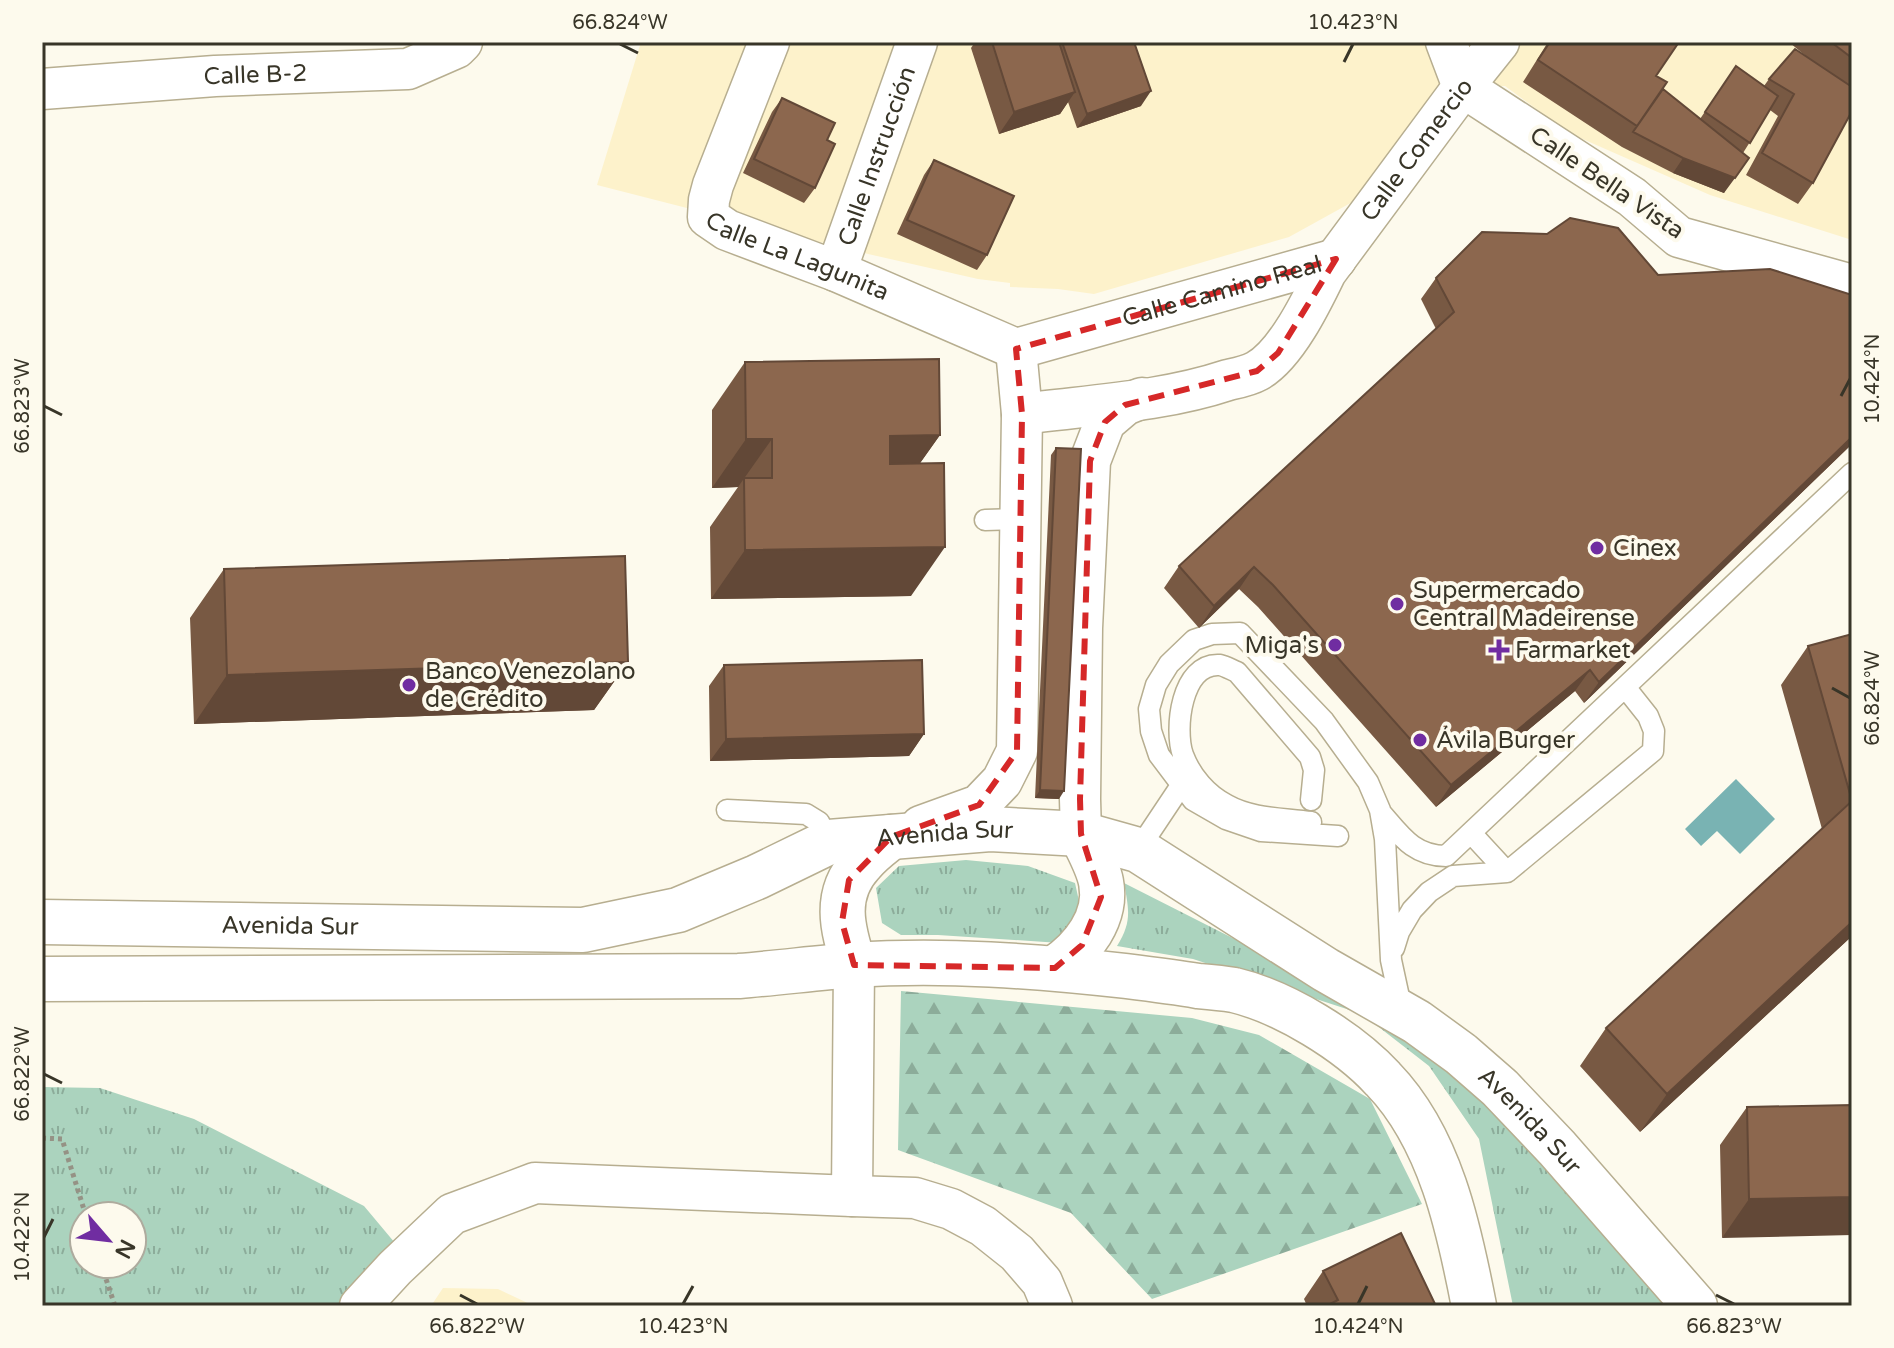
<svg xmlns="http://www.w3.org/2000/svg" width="1894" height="1348" viewBox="0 0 1894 1348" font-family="'Varela Round',sans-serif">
	<defs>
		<pattern id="grass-tufts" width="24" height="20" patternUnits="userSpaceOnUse" patternTransform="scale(2)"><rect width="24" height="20" fill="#abd3be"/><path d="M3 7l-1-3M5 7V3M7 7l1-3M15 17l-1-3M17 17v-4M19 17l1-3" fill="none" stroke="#8cac9a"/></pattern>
		<pattern id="forest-firs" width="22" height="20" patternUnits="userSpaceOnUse" patternTransform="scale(2)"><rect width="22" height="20" fill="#abd3be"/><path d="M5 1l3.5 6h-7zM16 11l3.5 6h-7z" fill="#8cac9a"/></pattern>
	</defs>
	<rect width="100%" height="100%" fill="#fdfaed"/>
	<!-- built -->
	<path fill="#fdf2cb" d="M641,42H1852V240L1710,195L1569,133L1505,86L1439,89L1356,200L1289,237L1094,294L1058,289L1010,287V283L978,279L855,251L597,185Z
		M443,1288L498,1289L534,1306H431Z"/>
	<!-- grass -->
	<path fill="url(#grass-tufts)" fill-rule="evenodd" d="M966,860L1028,866L1075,883L1081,910L1060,943L938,935H901L882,923L876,888L899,866Z
		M1124,883L1359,1002L1513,1115L1682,1306H1513L1479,1139L1429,1066L1362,1014L1193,959L1117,946C1132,922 1129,910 1124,883Z
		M42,1087L100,1088L194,1119L364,1206L395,1243L340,1306H42ZM84,1216H132V1264H84Z"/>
	<!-- forest -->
	<path fill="url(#forest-firs)" d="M901,991L1192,1018L1259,1035L1370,1099L1422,1204L1152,1299L1071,1213L898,1150Z"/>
	<!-- water -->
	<path fill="#79b3b3" d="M1736,779L1775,819L1740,854L1717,831L1701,846L1685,829Z"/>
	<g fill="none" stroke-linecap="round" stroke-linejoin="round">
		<!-- service casing -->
		<g stroke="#b7ae90" stroke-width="23">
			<path id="service" d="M985,520L1021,519
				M1625,687L1852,473
				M1311,800L1314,770L1310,757L1237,672C1232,670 1225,666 1220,665C1181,662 1174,730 1183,755C1191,776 1207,795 1227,805C1252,819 1283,818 1311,822
				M727,810L806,814L819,822L829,842
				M1382,814C1401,836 1414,856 1446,856L1625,687L1648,716L1654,731L1653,751L1507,872L1453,876L1429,892L1412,910L1399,932L1394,948
				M1471,833L1507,872
				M1338,836L1261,831L1226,819L1193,800L1159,755L1151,731L1149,709L1156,685L1169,664L1194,640L1212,634L1240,633L1324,721L1368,782L1380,810L1385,839L1391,960L1399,997L1408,1009
				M1138,850L1182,784"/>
		</g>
		<!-- minor casing -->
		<g stroke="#b7ae90" stroke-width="43">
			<g id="minor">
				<path id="s1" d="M769,42L713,185L709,200L708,217L727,230L836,271L1016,349"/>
				<path d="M1446,42L1463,87L1632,197L1679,237L1852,285"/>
				<path id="s2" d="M42,89L215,76L408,69L456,48L462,42"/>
				<path id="s3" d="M836,271L917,42"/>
				<path id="s4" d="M1016,349L1336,259"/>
				<path id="s5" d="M1022,414C1090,405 1162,402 1228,380C1237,378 1248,376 1257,371C1286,355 1312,301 1326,272L1463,87L1499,42"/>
				<path d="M921,826L979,805L1002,781L1017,751L1022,414L1016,349"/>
				<path d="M1081,834L1080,799L1082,628L1090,461L1105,422L1125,405L1142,398"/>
				<path d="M852,1196L915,1198L951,1209L983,1226L1017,1253L1042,1282L1052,1306"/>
				<path d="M360,1306L395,1268L452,1214L535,1183L852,1196L854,965"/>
			</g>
		</g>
		<!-- tertiary casing -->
		<g stroke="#b7ae90" stroke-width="47">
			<g id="tertiary">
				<path id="s6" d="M42,922L583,930L678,910L757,877L829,842L990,829L1081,834L1138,850L1326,970L1417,1022L1461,1054L1500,1088L1557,1148L1695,1306"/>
				<path d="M854,965C842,928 833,894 862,863C870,853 881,845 891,837"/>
				<path d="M1055,968C1082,950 1108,918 1101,882C1098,866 1088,849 1081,834"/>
				<path d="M42,979L739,976C777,973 816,968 854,965C944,959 1036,966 1126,976C1150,979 1174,982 1198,986C1210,987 1222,988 1234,990C1284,1002 1348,1041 1383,1079C1440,1138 1459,1228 1474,1306"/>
			</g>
		</g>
		<!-- path -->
		<path stroke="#959285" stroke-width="5" stroke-dasharray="4 4" stroke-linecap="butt" d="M42,1138L62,1139L86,1216
			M101,1264L115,1306"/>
		<!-- service -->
		<use href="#service" stroke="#fff" stroke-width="20"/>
		<!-- minor -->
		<use href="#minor" stroke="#fff" stroke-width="40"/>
		<!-- tertiary -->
		<use href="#tertiary" stroke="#fff" stroke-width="44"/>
	</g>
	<!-- wall -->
	<path fill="#785943" d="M975,42H1059L1060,45L1062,42L1141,106L1077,128L1068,102L1060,114L999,134L971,48Z
		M1548,42H1679L1656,76L1663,89L1700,119L1736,66L1764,86L1769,79L1812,61L1790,43L1791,42H1852V111L1813,183L1798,204L1746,175L1778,116L1770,110L1743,153L1724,193L1673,173L1622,147L1523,82Z
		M782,98L827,140L815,188L804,203L743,173L772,112Z
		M934,160L987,255L977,270L897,234L924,175Z
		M1658,275L1852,295V444L1584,703L1575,691L1436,807L1258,607L1239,589L1199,628L1164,588L1179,566L1436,329L1421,299L1436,278Z
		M745,362L940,435L920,463L911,596L711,599L710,527L738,487L712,488V410Z
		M1056,448L1059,799L1035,798L1051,455Z
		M224,569L628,662L594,710L194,724L190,618Z
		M1852,634V936L1640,1132L1580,1066L1606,1028L1822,829L1781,685L1808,646Z
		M724,665L924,734L909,756L710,761L709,686Z
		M1852,1105L1722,1238L1720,1145L1747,1107Z
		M1323,1271L1436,1306H1307L1304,1299Z"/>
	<!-- shaded-wall -->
	<path fill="#624837" d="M1151,91L1141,106L1077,128L1087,114Z
		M1075,92L1060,114L999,134L1014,112Z
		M1683,158L1735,178L1724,193L1673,173Z
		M940,435L906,483L856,484L890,436Z
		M1852,437V444L1584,703L1599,682Z
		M746,439H772L738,487L712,488Z
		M945,547L911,596L711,599L745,550Z
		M1254,567L1239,589L1199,628L1214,606Z
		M628,662L594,710L194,724L227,675Z
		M1590,670L1575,691L1436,807L1451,785Z
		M924,734L909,756L710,761L726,739Z
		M1040,790L1064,791L1059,799L1035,798Z
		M1852,922V936L1640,1132L1667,1094Z
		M1852,1197V1235L1722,1238L1749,1199Z"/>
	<!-- building -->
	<path fill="#8c674e" stroke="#624837" stroke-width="2" d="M992,42H1059L1075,92L1014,112Z
		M1062,42H1134L1151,91L1087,114Z
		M1550,42H1679L1656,76L1667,82L1637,126L1538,60Z
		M1831,42H1852V58Z
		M1795,49L1852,87V111L1813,183L1762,153L1794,94L1769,79Z
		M1736,66L1778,96L1750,143L1705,112Z
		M1663,89L1749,158L1735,178L1683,158L1633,132Z
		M782,98L835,123L827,140L835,144L815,188L754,159Z
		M934,160L1014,196L987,255L907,220Z
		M1570,218L1618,228L1658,275L1770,269L1852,295V437L1599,682L1590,670L1451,785L1273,585L1254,567L1214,606L1179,566L1454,312L1436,278L1482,232L1547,234Z
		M939,359L940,435L890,436V464L944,463L945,547L745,550L744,478H772V439H746L745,362Z
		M1056,448L1081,449L1064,791L1040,790Z
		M625,556L628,662L227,675L224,569Z
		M1852,634V922L1667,1094L1606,1028L1852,801L1808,646Z
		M922,660L924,734L726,739L724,665Z
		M1852,1105V1197L1749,1199L1747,1107Z
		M1401,1233L1436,1306H1326L1338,1300L1323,1271Z"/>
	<!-- marked area -->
	<path fill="none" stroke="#d62828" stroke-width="6" stroke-dasharray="16 10" stroke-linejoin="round" d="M1336,259L1278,353L1257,371L1125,405L1105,422L1090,461L1080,799L1081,834L1101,897L1082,945L1055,968L854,965L842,922L849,880L891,837L979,805L1017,751L1022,414L1016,349Z"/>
	<!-- ticks -->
	<path fill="none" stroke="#383528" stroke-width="3" d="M620,44L638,53M1344,62L1353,44M1841,396L1850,379M44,406L62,415M1832,688L1850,698M44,1074L62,1083M44,1237L53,1219M460,1295L477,1304M1716,1295L1734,1304M683,1304L693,1286M1358,1304L1367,1286"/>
	<!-- markers -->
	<g fill="#702da1" stroke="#fdfaed" stroke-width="3">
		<circle cx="1597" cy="548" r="8"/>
		<circle cx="1397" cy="604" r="8"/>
		<circle cx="1335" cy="645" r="8"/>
		<path d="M1495 638h8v8h8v8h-8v8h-8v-8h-8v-8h8z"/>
		<circle cx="409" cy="685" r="8"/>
		<circle cx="1420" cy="740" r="8"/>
	</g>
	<g text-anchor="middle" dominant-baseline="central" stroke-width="8" stroke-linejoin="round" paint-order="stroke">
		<!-- street labels -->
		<g font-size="24" fill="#383528" stroke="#fdfaed">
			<text stroke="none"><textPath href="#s2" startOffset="214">Calle B-2</textPath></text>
			<text stroke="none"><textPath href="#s5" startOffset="514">Calle Comercio</textPath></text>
			<text stroke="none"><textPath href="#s3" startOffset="122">Calle Instrucción</textPath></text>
			<text transform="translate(1607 183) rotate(34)">Calle Bella Vista</text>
			<text stroke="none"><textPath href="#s1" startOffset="284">Calle La Lagunita</textPath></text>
			<text stroke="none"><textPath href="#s4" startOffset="214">Calle Camino Real</textPath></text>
			<text stroke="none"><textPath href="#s6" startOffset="920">Avenida Sur</textPath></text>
			<text stroke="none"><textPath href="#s6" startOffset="248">Avenida Sur</textPath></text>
			<text stroke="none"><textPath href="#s6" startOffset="1594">Avenida Sur</textPath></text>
		</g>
		<!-- poi labels -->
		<g font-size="24" fill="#383528" stroke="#fdfaed" text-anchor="start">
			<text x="1613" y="548">Cinex</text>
			<text x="1413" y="590">Supermercado<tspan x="1413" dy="28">Central Madeirense</tspan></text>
			<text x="1319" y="645" text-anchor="end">Miga's</text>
			<text x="1515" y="650">Farmarket</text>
			<text x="425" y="671">Banco Venezolano<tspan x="425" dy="28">de Crédito</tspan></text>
			<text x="1436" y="740">Ávila Burger</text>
		</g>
	</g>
	<!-- border -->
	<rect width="1894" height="1348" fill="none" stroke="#fdfaed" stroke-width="88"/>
	<!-- north arrow -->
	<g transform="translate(108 1240) rotate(118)"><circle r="38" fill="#fdfaed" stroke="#aeab9e" stroke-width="2"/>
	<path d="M0-6L14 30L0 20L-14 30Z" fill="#702da1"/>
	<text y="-12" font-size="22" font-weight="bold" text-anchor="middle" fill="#383528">N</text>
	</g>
	<rect x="44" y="44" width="1806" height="1260" fill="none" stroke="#383528" stroke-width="3"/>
	<g font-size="20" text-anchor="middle" fill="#383528">
		<text x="620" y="29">66.824°W</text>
		<text x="1353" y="29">10.423°N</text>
		<text transform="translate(1872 379) rotate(-90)" y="7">10.424°N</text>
		<text transform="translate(22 406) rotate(-90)" y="7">66.823°W</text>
		<text transform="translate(1872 698) rotate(-90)" y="7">66.824°W</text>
		<text transform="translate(22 1074) rotate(-90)" y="7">66.822°W</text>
		<text transform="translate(22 1237) rotate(-90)" y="7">10.422°N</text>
		<text x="477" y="1333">66.822°W</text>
		<text x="683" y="1333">10.423°N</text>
		<text x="1358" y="1333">10.424°N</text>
		<text x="1734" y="1333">66.823°W</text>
	</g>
</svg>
